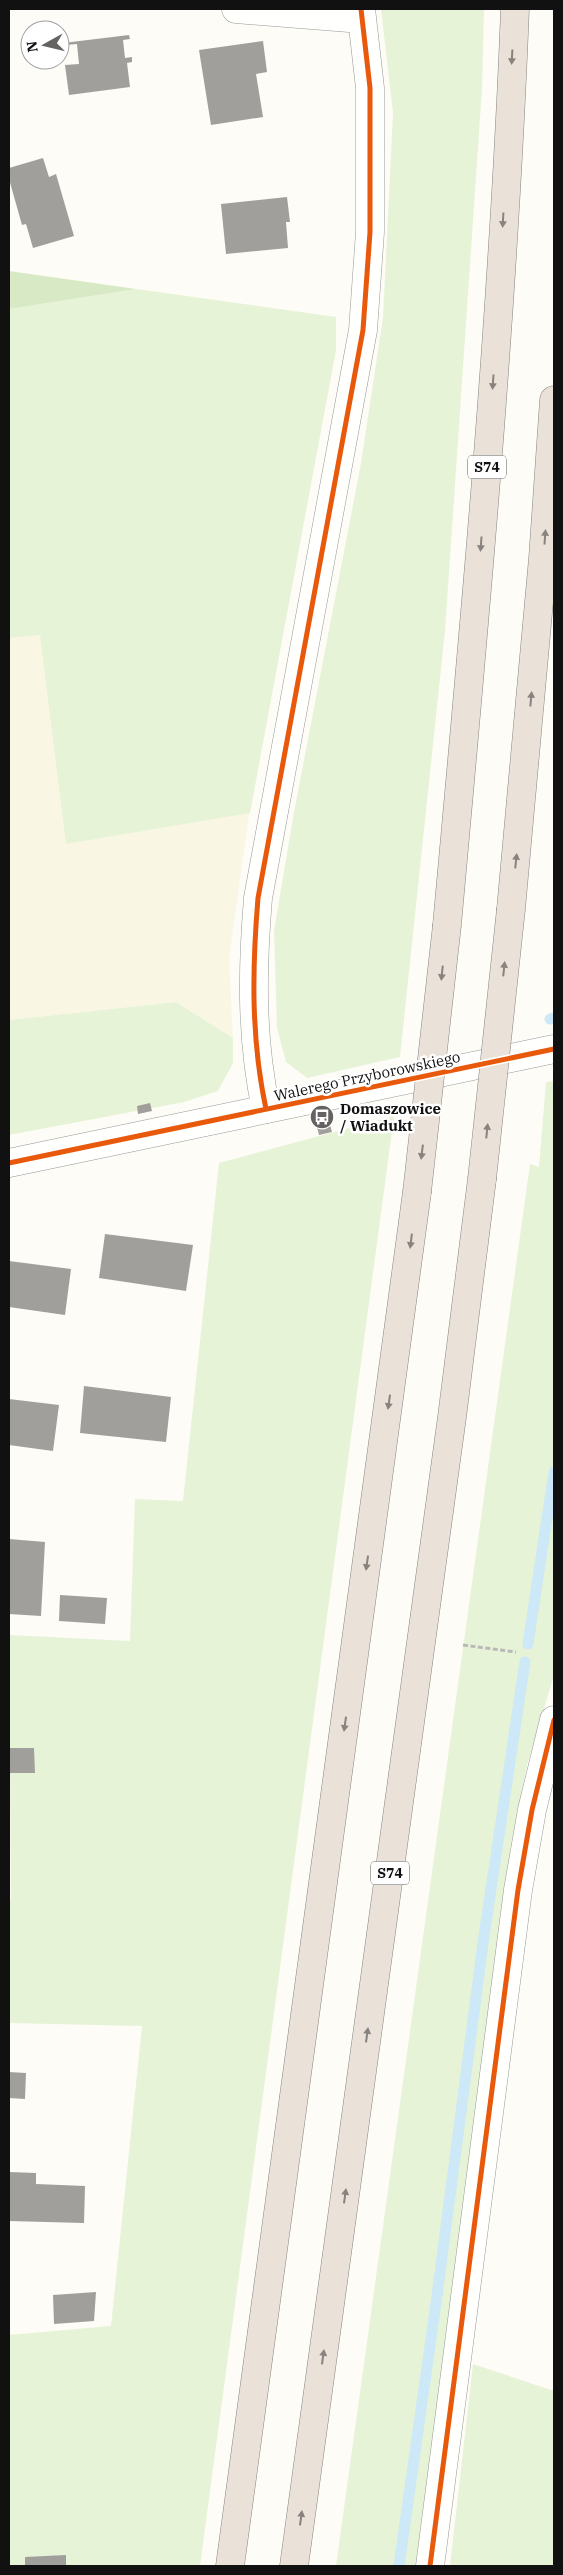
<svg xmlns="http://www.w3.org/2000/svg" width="563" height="2575" viewBox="0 0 563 2575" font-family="'IBM Plex Serif',serif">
	<rect width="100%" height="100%" fill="#fdfcf7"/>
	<!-- farmland -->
	<path fill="#f9f7e4" d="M136,289L336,317V350L253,788L229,958L233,1038L176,1002L9,1020V309Z"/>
	<!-- green -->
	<path fill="#e7f3d7" d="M381,9H484L482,89L445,631L400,1057L307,1078L286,1062L277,1028L274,931L294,812L361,463L383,318L393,113Z
		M136,289L336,317V350L250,813L66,844L40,635L9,638V309Z
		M176,1002L233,1038V1063L218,1091L184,1102L9,1135V1020Z
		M554,1081V1675L527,1765L511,1845L416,2566H336L530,1164L539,1167L546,1082Z
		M394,1116L200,2566H9V2335L111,2326L142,2026L9,2023V1899H11L9,1635L130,1641L135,1499L183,1501L219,1163Z
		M473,2364L554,2391V2566H450Z"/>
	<!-- forest -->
	<path fill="#d8eac5" d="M9,271L136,289L9,309Z"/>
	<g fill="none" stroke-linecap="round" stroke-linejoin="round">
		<!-- stream -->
		<path stroke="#cde8f7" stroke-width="11" d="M550,1019L554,1018
			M528,1644L554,1472
			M399,2566L436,2303L484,1936L525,1662"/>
	</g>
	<!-- building -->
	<path fill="#a19f9c" d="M129,35L130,39L123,40L125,58L132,57V62L127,63L130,87L69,95L65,65L79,64L77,44L66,45V49H63V43Z
		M263,41L267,72L256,74L263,117L211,125L199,50Z
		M43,158L49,177L56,174L74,236L33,248L26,224L22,225L9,179V168Z
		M287,197L290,222H286L288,248L226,254L221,204Z
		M150,1103L152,1111L138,1114L137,1106Z
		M330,1125L332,1132L319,1135L317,1127Z
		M105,1234L193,1245L186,1291L99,1278Z
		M9,1261L71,1269L65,1315L9,1307Z
		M84,1386L171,1397L166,1442L80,1433Z
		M9,1399L59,1405L53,1451L9,1445Z
		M9,1539L45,1542L41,1616L9,1614Z
		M60,1595L107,1598L105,1624L59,1621Z
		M9,1748H34L35,1773H9Z
		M9,2072L26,2073L25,2099L9,2098Z
		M9,2172L36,2173V2184L85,2186L84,2223L9,2221Z
		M96,2292L94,2321L54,2324L53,2295Z
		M66,2555V2566H25V2557Z"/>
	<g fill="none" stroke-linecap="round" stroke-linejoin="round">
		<!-- minor casing -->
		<g stroke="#979795" stroke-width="29">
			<path id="minor" d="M236,9L362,19
				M266,1109C251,1039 252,970 258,898L363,330L370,232V88L361,9"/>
		</g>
		<!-- tertiary casing -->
		<g stroke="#979795" stroke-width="29">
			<path id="tertiary" d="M9,1163L554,1049
				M430,2566L518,1890L532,1810L554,1720"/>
		</g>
		<!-- motorway casing -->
		<g stroke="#858482" stroke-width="29">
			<path id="motorway" d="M511,909L543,558L554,400
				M447,925C475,620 503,315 515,9
				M230,2566L417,1192
				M294,2566L452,1417L482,1179"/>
		</g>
		<!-- path -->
		<path stroke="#b9b9b8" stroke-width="3" stroke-dasharray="5 2.5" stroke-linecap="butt" d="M463,1645L516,1652"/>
		<!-- minor -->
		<use href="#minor" stroke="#fffffe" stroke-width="28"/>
		<!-- tertiary -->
		<use href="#tertiary" stroke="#fffffe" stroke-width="28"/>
		<!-- motorway -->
		<use href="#motorway" stroke="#eae1d8" stroke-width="28"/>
		<!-- motorway-bridge casing -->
		<g stroke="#858482" stroke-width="29" stroke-linecap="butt">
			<path id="motorway-bridge" d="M482,1179L511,909
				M417,1192L447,925"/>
		</g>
		<!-- motorway-bridge -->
		<use href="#motorway-bridge" stroke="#eae1d8" stroke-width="28"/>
		<!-- cycleway casing -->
		<g stroke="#fff" stroke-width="8">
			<path id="cycleway" d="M266,1109C251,1039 252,970 258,898L363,330L370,232V88L361,9
				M9,1163L554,1049
				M430,2566L518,1890L532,1810L554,1720"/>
		</g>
		<!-- cycleway -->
		<use href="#cycleway" stroke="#e8590c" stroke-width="5"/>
	</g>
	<!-- one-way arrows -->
	<defs><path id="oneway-solid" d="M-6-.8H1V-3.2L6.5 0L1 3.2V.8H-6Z" transform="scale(1.25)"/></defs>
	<g fill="#88837e">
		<use href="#oneway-solid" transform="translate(512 57) rotate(93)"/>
		<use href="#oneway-solid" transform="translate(503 220) rotate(93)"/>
		<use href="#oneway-solid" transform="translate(493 382) rotate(94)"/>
		<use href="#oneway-solid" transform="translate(545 537) rotate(-86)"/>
		<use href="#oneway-solid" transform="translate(481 544) rotate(94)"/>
		<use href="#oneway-solid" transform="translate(531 699) rotate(-85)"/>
		<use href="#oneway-solid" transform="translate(516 861) rotate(-84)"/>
		<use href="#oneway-solid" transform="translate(504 969) rotate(-84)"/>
		<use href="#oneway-solid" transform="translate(442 973) rotate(96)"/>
		<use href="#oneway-solid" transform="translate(487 1131) rotate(-84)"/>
		<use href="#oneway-solid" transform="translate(422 1152) rotate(97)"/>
		<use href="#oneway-solid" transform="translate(411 1241) rotate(97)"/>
		<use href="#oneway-solid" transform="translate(389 1402) rotate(98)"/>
		<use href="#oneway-solid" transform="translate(367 1563) rotate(98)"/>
		<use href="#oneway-solid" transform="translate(345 1724) rotate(98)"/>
		<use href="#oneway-solid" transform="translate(367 2035) rotate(-82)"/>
		<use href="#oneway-solid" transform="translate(345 2196) rotate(-82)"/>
		<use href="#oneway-solid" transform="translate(323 2357) rotate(-82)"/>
		<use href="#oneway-solid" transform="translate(301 2518) rotate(-82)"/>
	</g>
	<!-- icons -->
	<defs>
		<g id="bus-disc" transform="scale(1.25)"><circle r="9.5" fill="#646362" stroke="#fff"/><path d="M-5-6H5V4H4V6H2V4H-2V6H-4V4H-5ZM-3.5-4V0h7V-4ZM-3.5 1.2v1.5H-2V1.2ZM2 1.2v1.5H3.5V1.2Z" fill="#fff"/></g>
	</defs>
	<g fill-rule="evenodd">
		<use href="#bus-disc" x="322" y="1117"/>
	</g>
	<g text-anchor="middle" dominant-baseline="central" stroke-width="5" stroke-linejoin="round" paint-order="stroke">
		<!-- shield labels -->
		<g fill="#fff" stroke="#585858" stroke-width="1">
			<rect x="468" y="455.5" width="38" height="23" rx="4"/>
			<rect x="371" y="1861.5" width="38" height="23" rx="4"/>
		</g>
		<g font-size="14" font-weight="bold" fill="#111">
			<text x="487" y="467">S74</text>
			<text x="390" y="1873">S74</text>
		</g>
		<!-- street labels -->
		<g font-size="15" fill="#111" stroke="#fff">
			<text transform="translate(367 1076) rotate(-12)">Walerego Przyborowskiego</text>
		</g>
		<!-- poi labels -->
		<g font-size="15" font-weight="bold" fill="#111" stroke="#fff" text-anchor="start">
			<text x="340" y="1108">Domaszowice<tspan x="340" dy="17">/ Wiadukt</tspan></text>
		</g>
	</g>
	<!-- border -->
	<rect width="563" height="2575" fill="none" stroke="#111111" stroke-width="20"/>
	<!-- north arrow -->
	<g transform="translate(45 45) rotate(262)"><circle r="24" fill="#ffffff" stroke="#a0a0a0"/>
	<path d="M0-4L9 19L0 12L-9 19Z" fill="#646362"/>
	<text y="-8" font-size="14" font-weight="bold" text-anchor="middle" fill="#111111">N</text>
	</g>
</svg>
